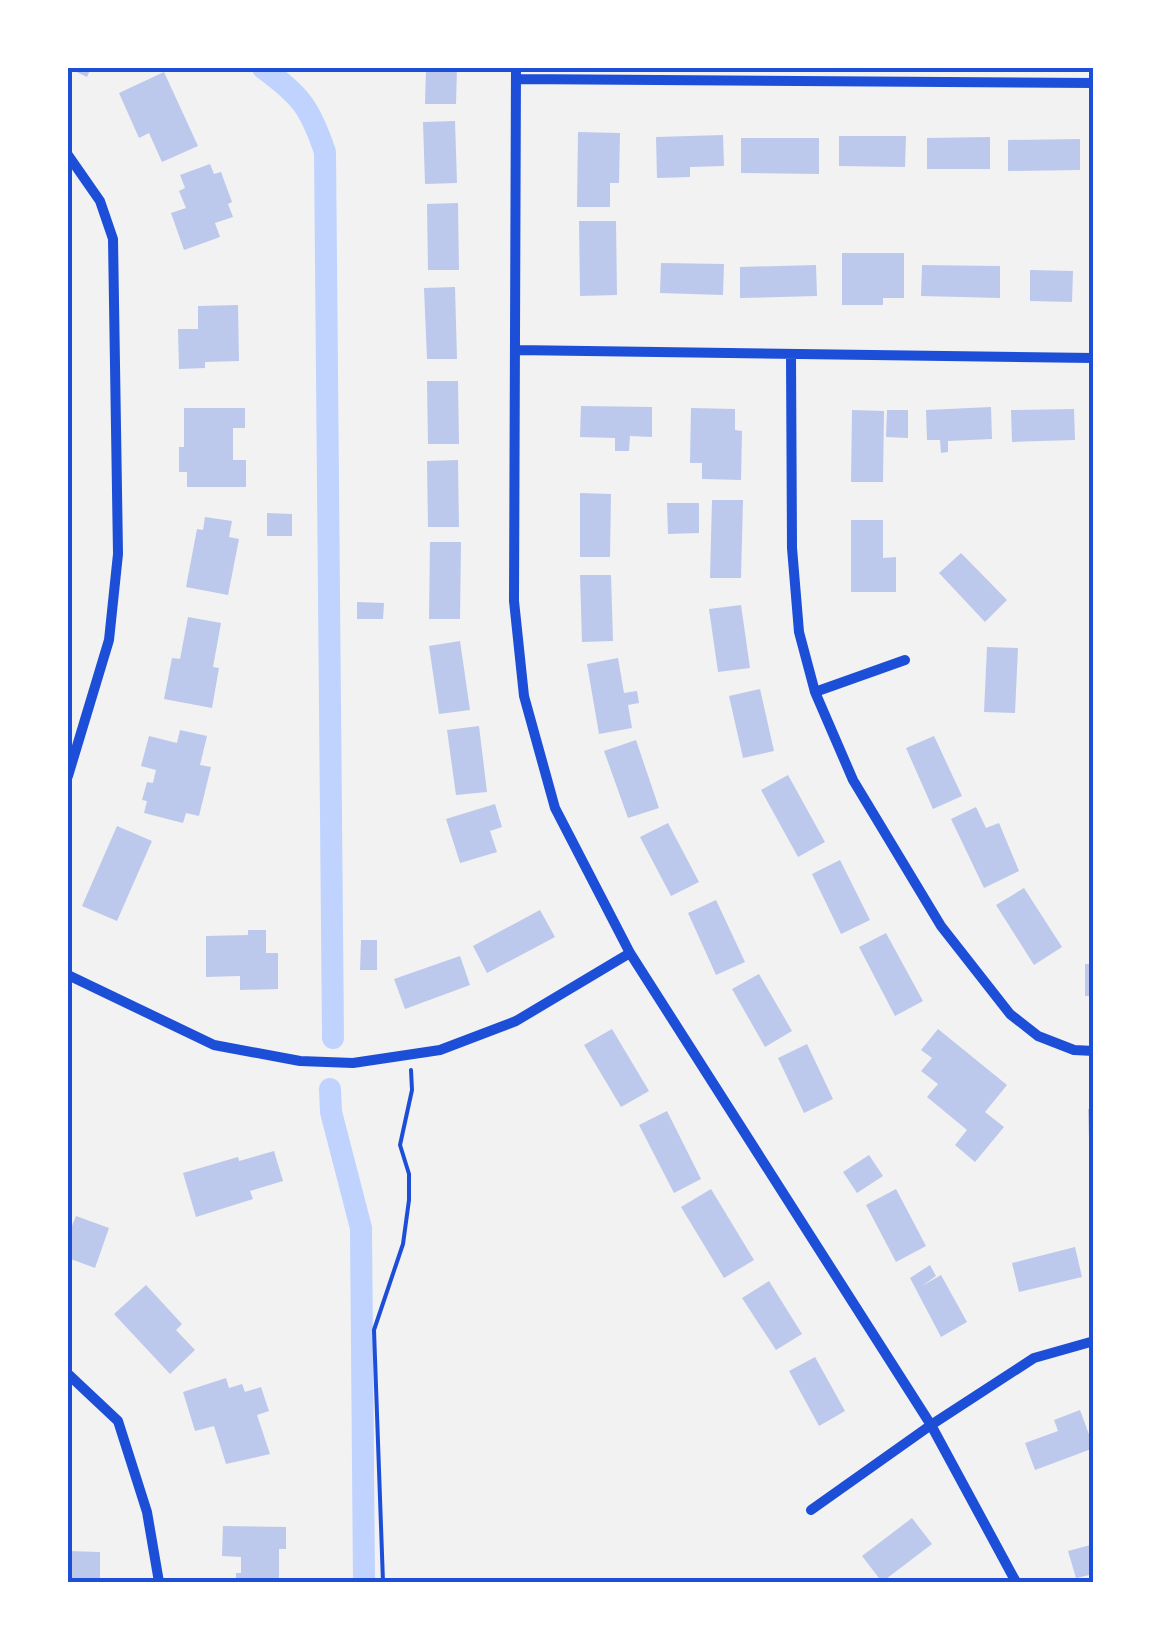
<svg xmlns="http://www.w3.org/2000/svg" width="1161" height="1650" viewBox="0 0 1161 1650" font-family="Jost,sans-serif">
	<rect width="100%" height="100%" fill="#f2f2f2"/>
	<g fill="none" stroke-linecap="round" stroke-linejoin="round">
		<!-- canal -->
		<path stroke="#bfd3fe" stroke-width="22" d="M263,68C300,95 310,107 325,152L333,1038
			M330,1089L331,1112L361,1228L364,1582"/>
	</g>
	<!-- building -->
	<path fill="#bdc9ec" d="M68,68H91L87,77Z
		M426,68H457L456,104H425Z
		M164,72L198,146L162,162L149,133L139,138L119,93Z
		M455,121L457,183L425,184L423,122Z
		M578,132L620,133L619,183H610V207H577Z
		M723,135L724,166L690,167V177L657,178L656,137Z
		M839,136H906L905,167L839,166Z
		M990,137V169H927V138Z
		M741,138H819V174L741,173Z
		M1080,139V170L1008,171V140Z
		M210,164L214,174L221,172L232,202L228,204L233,217L215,223L220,237L184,250L171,213L186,208L179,191L185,188L180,175Z
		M458,203L459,270H428L427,204Z
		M579,221H616L617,295L580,296Z
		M842,253H904V298H883V305H842Z
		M661,263L724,264L723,295L660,293Z
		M816,265L817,296L740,298V267Z
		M922,265L1000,266V298L921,296Z
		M1030,270L1073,271L1072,302L1030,301Z
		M455,287L457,359H427L424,288Z
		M238,305L239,361L205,362V368L179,369L178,329H198V306Z
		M427,381H458L459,444H428Z
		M581,406L652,407V437L630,436L629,451H615V438L580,437Z
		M991,407L992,439L948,441V452L941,453L940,440H927L926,410Z
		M184,408H245V428H233V460H246V487H187V472H179V447H184Z
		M691,408L735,409V430L742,431L741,480L702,479V463H690Z
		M1074,409L1075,440L1012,442L1011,410Z
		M852,410L884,411L883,482H851Z
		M887,410H908V438L886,437Z
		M458,460L459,527H428L427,461Z
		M580,493L611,494L610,557H580Z
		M712,500H743L741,578H710Z
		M667,503H699V533L668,534Z
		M267,513L292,514V536H267Z
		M205,517L232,521L229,537L239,539L228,595L186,587L197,529L203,530Z
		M851,520H883V558L896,557V592H851Z
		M430,542H461L460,619H429Z
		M961,553L1007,600L985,622L939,573Z
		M580,575H611L613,641L582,642Z
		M357,602L384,603L383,619H357Z
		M741,605L750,668L718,672L709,609Z
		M188,617L221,623L213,667L219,668L212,708L164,699L172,658L180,659Z
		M460,641L470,710L439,714L429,646Z
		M987,647L1018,648L1015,713L984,712Z
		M618,658L624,693L637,691L639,703L628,705L632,728L599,734L587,664Z
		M760,689L774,751L743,758L729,696Z
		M479,726L487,792L456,795L447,730Z
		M180,730L207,736L200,765L211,767L199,816L186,813L183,823L144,813L147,801L142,800L147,782L153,783L156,770L141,766L149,736L177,743Z
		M934,736L962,796L933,809L906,748Z
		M636,740L659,808L628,818L604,751Z
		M788,775L825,842L798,857L761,790Z
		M495,804L502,827L490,831L497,852L460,863L446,819Z
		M976,807L986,828L999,823L1019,871L984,888L951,819Z
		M668,823L699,882L671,896L640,837Z
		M117,826L152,841L117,921L82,906Z
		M840,860L870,920L841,934L812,874Z
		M1024,888L1062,947L1034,965L996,905Z
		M716,900L745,962L716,975L688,913Z
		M540,910L555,937L487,973L473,946Z
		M248,930H266V953H278V989L240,990V976L206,977V936L248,935Z
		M886,933L923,1001L895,1016L859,947Z
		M361,940H377V970H360Z
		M460,956L470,985L405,1009L394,979Z
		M1085,964H1094V996H1085Z
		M759,974L792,1031L765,1047L732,989Z
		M612,1029L649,1091L621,1107L584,1045Z
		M938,1029L1007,1085L985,1112L1004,1127L975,1162L955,1145L967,1130L927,1097L938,1084L921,1071L932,1058L921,1050Z
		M807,1044L833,1099L804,1113L778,1058Z
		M1088,1109H1094V1140H1089Z
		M667,1111L701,1179L674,1193L639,1125Z
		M274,1151L283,1181L250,1191L253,1199L196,1217L183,1173L238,1157L239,1161Z
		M869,1155L883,1176L857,1193L843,1172Z
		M711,1189L754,1260L724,1278L681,1207Z
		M896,1189L926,1246L896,1262L866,1205Z
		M76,1216L109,1228L95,1268L68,1258V1227L71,1228Z
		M1075,1247L1082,1277L1019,1292L1012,1263Z
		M930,1265L936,1276L922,1286L941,1275L967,1322L941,1337L910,1278Z
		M769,1281L802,1334L776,1350L742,1298Z
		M146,1285L182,1324L176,1330L195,1350L170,1374L114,1314Z
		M815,1357L845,1411L819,1426L789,1371Z
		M226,1378L229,1388L242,1384L245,1392L261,1387L269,1411L257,1415L270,1454L226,1464L214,1426L195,1431L183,1392Z
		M1080,1410L1094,1448L1035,1470L1025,1443L1058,1431L1054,1420Z
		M912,1518L932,1544L882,1582L862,1556Z
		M223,1526L286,1527V1549H279V1582H236V1573H241V1557L222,1556Z
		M1094,1544V1574L1076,1578L1068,1551Z
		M68,1551L100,1552V1582H68Z"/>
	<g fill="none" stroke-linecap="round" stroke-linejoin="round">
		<!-- path -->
		<path stroke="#1d4ed8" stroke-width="4" d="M383,1582L374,1330L403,1244L409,1200V1174L400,1145L412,1090L411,1070"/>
		<!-- minor -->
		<path stroke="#1d4ed8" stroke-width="10" d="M516,68L514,601L524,696L555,808L630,953L931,1425L1016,1582
			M516,79L1094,83
			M68,155L100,201L113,239L118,554L109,640L68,776
			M515,350L1094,358
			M791,356L792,548L799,632L815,692L853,780L941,926L1010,1014L1038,1036L1074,1050L1094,1051
			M815,692L905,660
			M68,975L214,1045L300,1061L353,1063L440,1050L516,1021L630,953
			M68,1374L118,1421L147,1512L159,1582
			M811,1510L931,1425L1034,1358L1094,1341"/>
	</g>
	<!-- border -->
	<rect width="1161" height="1650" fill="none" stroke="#ffffff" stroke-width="140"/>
	<rect x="70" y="70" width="1021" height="1510" fill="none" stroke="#1d4ed8" stroke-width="4"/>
</svg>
